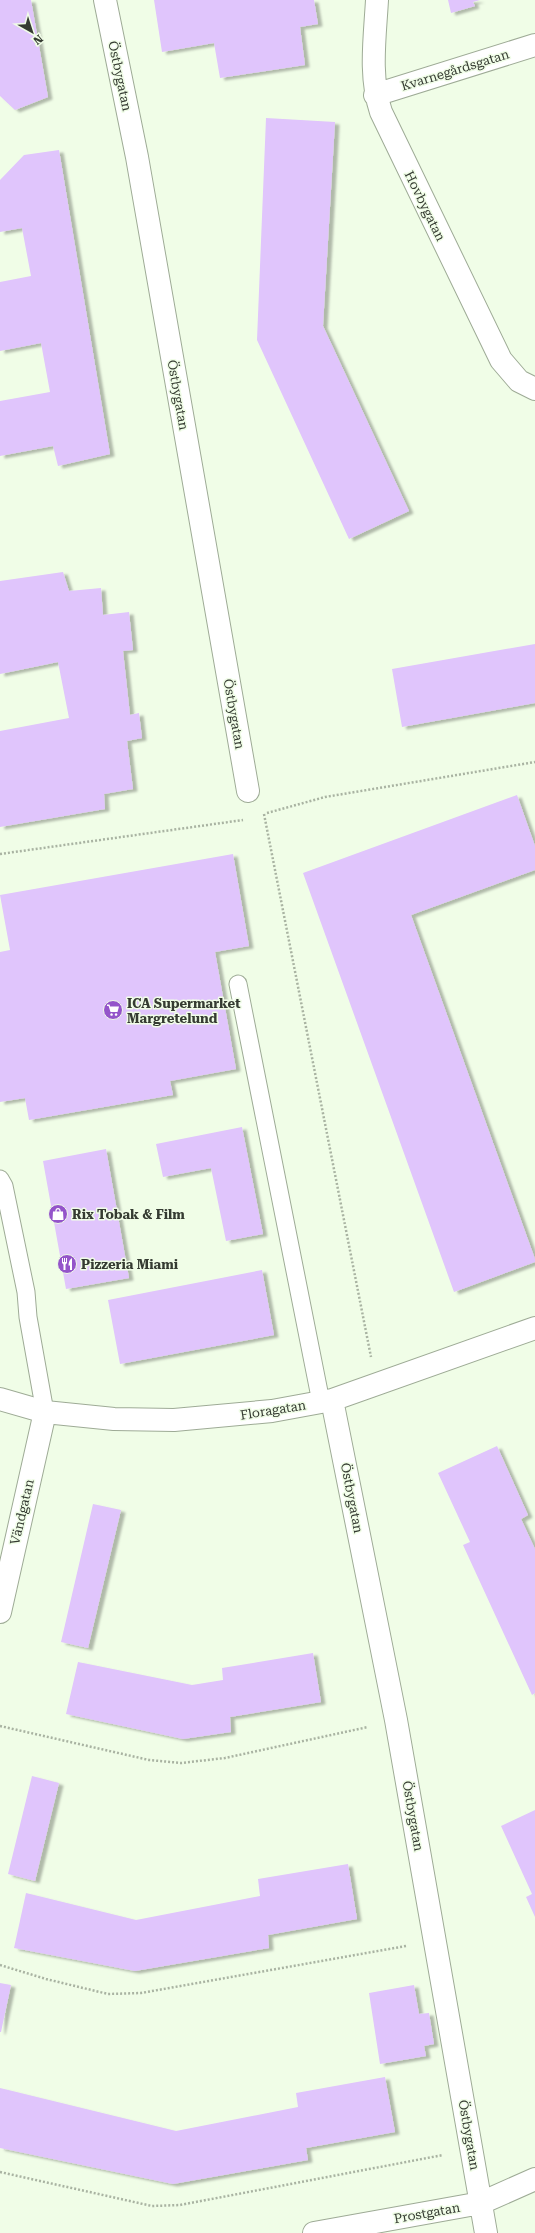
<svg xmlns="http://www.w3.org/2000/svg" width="535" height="2233" viewBox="0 0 535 2233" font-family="'Roboto Serif',serif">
	<defs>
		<filter id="shadow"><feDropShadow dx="4.5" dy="2.5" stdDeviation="1" flood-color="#0004"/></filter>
	</defs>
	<rect width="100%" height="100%" fill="#f0fde7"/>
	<!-- building -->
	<path fill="#e0c5fc" filter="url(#shadow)" d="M0,0H31L48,97L15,110L0,96Z
		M154,0H314L318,24L300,27L305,65L220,78L214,43L162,52Z
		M448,0H480L473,2L475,6L451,13Z
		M266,118L335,122L323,326L409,511L349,539L257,340Z
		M59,150L110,454L58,466L53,446L0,456V401L50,392L41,343L0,351V282L31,276L22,228L0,232V180L24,155Z
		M63,572L69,591L101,588L103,615L129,612L133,650L123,651L130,715L139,713L142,738L127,741L133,789L104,794L105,809L0,827V731L69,718L58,662L0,674V581Z
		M535,644V703L402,727L392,669Z
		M517,795L535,846V870L411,915L535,1259V1262L454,1292L303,873Z
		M233,854L249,946L215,952L236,1069L170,1081L173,1095L29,1120L25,1098L0,1102V952L10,950L0,895Z
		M242,1127L263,1234L226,1241L211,1168L163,1177L156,1144Z
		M106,1149L129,1278L66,1289L43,1161Z
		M262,1270L274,1335L120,1364L108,1300Z
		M497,1446L528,1515L521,1519L535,1549V1693L532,1695L463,1545L470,1542L438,1473Z
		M93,1504L121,1510L88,1648L61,1642Z
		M313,1653L321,1702L230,1717L231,1732L183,1739L66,1714L78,1662L192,1685L223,1680L222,1668Z
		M32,1776L59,1783L35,1881L8,1874Z
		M535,1810V1917L526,1897L532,1894L501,1826Z
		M348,1864L357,1919L268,1935L269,1948L135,1971L14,1948L26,1893L136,1920L260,1896L258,1879Z
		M0,1983L11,1985L1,2032H0Z
		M414,1985L419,2014L429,2013L434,2044L424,2046L426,2056L380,2064L369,1993Z
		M385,2077L395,2132L306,2148L308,2160L173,2184L0,2148V2088L176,2131L298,2107L296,2093Z"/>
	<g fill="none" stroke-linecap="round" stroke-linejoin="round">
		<!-- service casing -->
		<g stroke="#9eab96" stroke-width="19">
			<path id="service" d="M238,984L321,1402
				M0,1179L4,1186L26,1292L28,1317L45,1412"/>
		</g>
		<!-- minor casing -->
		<g stroke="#9eab96" stroke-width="24">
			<path id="minor" d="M105,0L137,157L248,791
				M377,0C375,37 369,76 381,112L501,360L519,381L535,389
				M375,95L535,45
				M0,1399L45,1412L114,1419L174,1420L272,1411L332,1400L535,1328
				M332,1400L396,1720L486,2233
				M0,1612L45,1412
				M314,2233L481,2203L535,2179"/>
		</g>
		<!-- path -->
		<path stroke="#a9b3a2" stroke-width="2.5" stroke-dasharray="2 2" stroke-linecap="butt" d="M267,813L325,797L535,762
			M264,814L371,1357
			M0,854L243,820
			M0,1726L149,1760L181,1763L225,1758L368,1727
			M0,1965L46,1979L108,1994L141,1993L406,1946
			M0,2172L152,2206L180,2205L443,2155"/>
		<!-- service -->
		<use href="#service" stroke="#fff" stroke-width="17"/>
		<!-- minor -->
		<use href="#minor" stroke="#fff" stroke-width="22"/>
	</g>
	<!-- icons -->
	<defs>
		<g id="supermarket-disc" transform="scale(1)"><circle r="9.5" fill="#9454ca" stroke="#f0fde7"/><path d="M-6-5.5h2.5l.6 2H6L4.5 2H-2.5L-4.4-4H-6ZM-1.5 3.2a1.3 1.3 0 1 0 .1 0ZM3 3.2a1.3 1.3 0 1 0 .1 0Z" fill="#fff"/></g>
		<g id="shop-disc" transform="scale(1)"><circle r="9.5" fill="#9454ca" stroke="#f0fde7"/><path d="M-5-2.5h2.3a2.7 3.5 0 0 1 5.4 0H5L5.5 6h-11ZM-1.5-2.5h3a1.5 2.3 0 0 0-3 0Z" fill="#fff"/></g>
		<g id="restaurant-disc" transform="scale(1)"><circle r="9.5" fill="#9454ca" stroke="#f0fde7"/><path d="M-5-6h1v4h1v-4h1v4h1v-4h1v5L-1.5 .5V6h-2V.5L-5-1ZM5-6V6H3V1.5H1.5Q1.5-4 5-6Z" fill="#fff"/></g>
	</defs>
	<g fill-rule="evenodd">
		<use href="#supermarket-disc" x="113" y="1010"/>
		<use href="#shop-disc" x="58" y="1214"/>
		<use href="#restaurant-disc" x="67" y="1264"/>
	</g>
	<g text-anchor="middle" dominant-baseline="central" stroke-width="3" stroke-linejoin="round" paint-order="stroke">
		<!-- street labels -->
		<g font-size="13" fill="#353b32" stroke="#f0fde7">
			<text transform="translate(455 70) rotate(-17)">Kvarnegårdsgatan</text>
			<text transform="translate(120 76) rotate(78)">Östbygatan</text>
			<text transform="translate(425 206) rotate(64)">Hovbygatan</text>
			<text transform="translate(178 395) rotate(80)">Östbygatan</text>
			<text transform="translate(234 714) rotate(80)">Östbygatan</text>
			<text transform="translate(273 1410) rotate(-9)">Floragatan</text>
			<text transform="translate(352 1498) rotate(79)">Östbygatan</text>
			<text transform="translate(22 1512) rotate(-77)">Vändgatan</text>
			<text transform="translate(413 1816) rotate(80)">Östbygatan</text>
			<text transform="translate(469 2135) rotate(80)">Östbygatan</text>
			<text transform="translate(427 2213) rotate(-10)">Prostgatan</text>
		</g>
		<!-- poi labels -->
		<g font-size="13" font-weight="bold" fill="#353b32" stroke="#f0fde7" text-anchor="start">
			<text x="127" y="1003">ICA Supermarket<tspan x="127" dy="15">Margretelund</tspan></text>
			<text x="72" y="1214">Rix Tobak &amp; Film</text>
			<text x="81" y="1264">Pizzeria Miami</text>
		</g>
	</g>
	<!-- north arrow -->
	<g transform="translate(32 32) rotate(141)" stroke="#f0fde7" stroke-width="3" paint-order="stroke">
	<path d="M0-3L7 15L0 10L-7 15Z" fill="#353b32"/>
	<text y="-6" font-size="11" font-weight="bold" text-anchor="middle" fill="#353b32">N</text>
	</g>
</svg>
